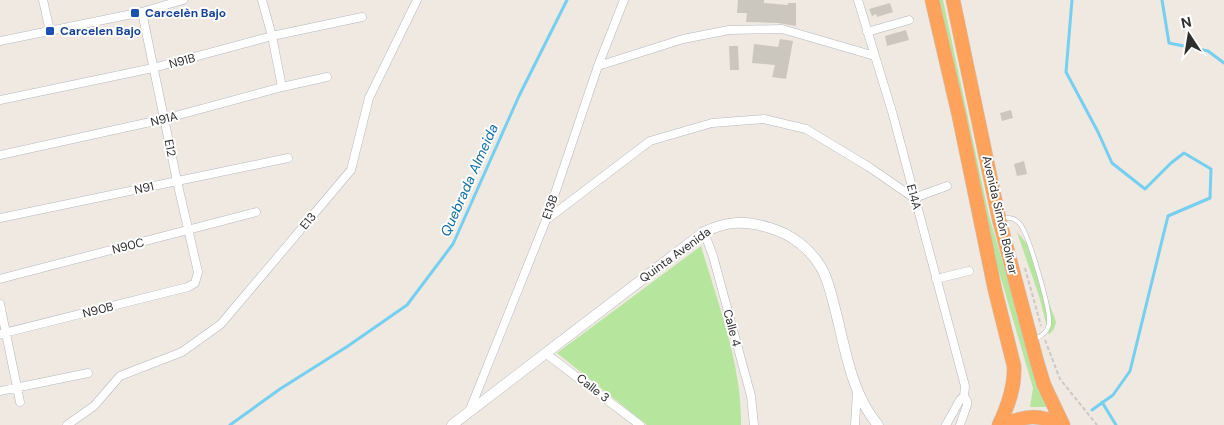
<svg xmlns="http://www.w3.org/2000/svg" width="1224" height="425" viewBox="0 0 1224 425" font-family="'DM Sans',sans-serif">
	<rect width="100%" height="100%" fill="#efe9e1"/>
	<!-- green -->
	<path fill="#b6e59e" d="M937,0H943L989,216L1015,304L1055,407H1030L1033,388L983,217Z
		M1017,232L1028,245L1056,322L1054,329L1049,335L1039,296Z
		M701,246C718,304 742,364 741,425H647L557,353Z"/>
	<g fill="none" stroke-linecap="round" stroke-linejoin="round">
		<!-- stream -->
		<path stroke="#75cff0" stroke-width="3" d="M1072,0L1066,72L1098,132L1112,163L1145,189L1171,163L1184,153L1211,169L1210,198L1168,216L1130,371L1113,395L1092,410
			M1162,0L1169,43L1208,51L1224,63
			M1102,402L1116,425
			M230,425L280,389L348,346L407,305L453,244L519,96L567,0"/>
	</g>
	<!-- building -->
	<path fill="#cbc7bf" d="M738,0H764V3L788,5V3H796V26L778,23L746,22L747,13H737Z
		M890,3L893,12L877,17L876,14L872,16L869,9Z
		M906,30L909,40L887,46L885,36Z
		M780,39L793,41L786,79L772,77L775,65L752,63L754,44L778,47Z
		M729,46H738L739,70H730Z
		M1011,110L1013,118L1002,121L1000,113Z
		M1024,161L1027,174L1017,176L1014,164Z"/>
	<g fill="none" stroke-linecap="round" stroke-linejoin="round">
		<!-- lane casing -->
		<g stroke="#b4b7c1" stroke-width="5">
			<path id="lane" d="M1003,218C1010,217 1015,218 1020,224C1029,235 1051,311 1049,324C1048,333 1040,336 1034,340"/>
		</g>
		<!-- street casing -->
		<g stroke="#b4b7c1" stroke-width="9">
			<path id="street" d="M43,0L50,31
				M262,0L272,36L282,87
				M858,0L893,115L965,386L964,396L967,401V405L960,425
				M867,32L909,20
				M0,41L142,12L183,0
				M598,66L683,39L729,30L782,29L875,56
				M0,100L153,68L272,36L362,17
				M0,155L164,119L282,87L327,77
				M0,218L288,158
				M546,220L650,141L712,123L764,119L806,129L869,167L914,198L947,186
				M704,232L713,256L751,396L754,425
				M0,279L256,212
				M936,279L969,271
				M0,304L20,402
				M0,334L188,287L195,283L198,272L177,181L142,12
				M545,353L640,425
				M0,391L88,373
				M469,412L546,220L598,66L624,0
				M67,425L94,406L120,376L182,352L221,324L351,170L369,98L417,0
				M855,425L857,391
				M946,425L960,400L964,396"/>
		</g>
		<!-- secondary casing -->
		<g stroke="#b4b7c1" stroke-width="11">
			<path id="secondary" d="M452,425L704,232C728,221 744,220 770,228C791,234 811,249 822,269C828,280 831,293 834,305C845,345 850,392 878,425"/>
		</g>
		<!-- highway casing -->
		<g stroke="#c9c9c9" stroke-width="15">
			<path id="highway" d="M932,0L959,116L995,290L1014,366C1015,387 1008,406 999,425
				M953,0L999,219L1037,362L1044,385L1063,425
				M1005,425C1024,415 1041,414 1060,425"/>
		</g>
		<!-- path -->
		<path stroke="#c9c9c9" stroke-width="2" stroke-dasharray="4 2.5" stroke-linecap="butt" d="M1025,268L1041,326
			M1045,340L1060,379L1097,425"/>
		<!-- lane -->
		<use href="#lane" stroke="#fff" stroke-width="4"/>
		<!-- street -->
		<use href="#street" stroke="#fff" stroke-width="8"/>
		<!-- secondary -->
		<use href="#secondary" stroke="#fff" stroke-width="10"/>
		<!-- highway -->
		<use href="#highway" stroke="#ffa35c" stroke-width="14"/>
	</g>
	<!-- markers -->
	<g fill="#1a4fb4" stroke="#fff" stroke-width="2">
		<rect x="130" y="8" width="10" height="10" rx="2.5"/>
		<rect x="45" y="26" width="10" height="10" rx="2.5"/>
	</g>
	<g text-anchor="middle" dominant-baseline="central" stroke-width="4" stroke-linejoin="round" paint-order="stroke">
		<!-- transit labels -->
		<g font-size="12" font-weight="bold" fill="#164399" stroke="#fff" text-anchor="start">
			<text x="145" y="13">Carcelèn Bajo</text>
			<text x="60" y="31">Carcelen Bajo</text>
		</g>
		<!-- street labels -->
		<g font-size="12" fill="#2e2e2e" stroke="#fff">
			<text transform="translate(182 61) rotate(-15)">N91B</text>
			<text transform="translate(164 119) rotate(-14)">N91A</text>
			<text transform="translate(170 148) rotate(79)">E12</text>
			<text transform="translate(144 188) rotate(-12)">N91</text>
			<text transform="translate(914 197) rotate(75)">E14A</text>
			<text transform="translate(550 207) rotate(-71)">E13B</text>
			<text transform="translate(1000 215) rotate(77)">Avenida Simón Bolívar</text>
			<text transform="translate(308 221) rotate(-50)">E13</text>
			<text transform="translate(128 246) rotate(-14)">N90C</text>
			<text transform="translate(675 255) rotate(-36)">Quinta Avenida</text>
			<text transform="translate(98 310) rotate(-14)">N90B</text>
			<text transform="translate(732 328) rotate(75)">Calle 4</text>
			<text transform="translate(593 388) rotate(38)">Calle 3</text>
		</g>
		<!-- water labels -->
		<g font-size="14" font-style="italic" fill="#0d6fa3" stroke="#fff">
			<text transform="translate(469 180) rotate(-66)">Quebrada Almeida</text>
		</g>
	</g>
	<!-- north arrow -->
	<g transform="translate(1189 35) rotate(348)" stroke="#ffffff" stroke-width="4" paint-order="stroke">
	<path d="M0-4L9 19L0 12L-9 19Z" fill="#2e2e2e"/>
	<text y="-8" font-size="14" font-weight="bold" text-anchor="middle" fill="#2e2e2e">N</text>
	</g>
</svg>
